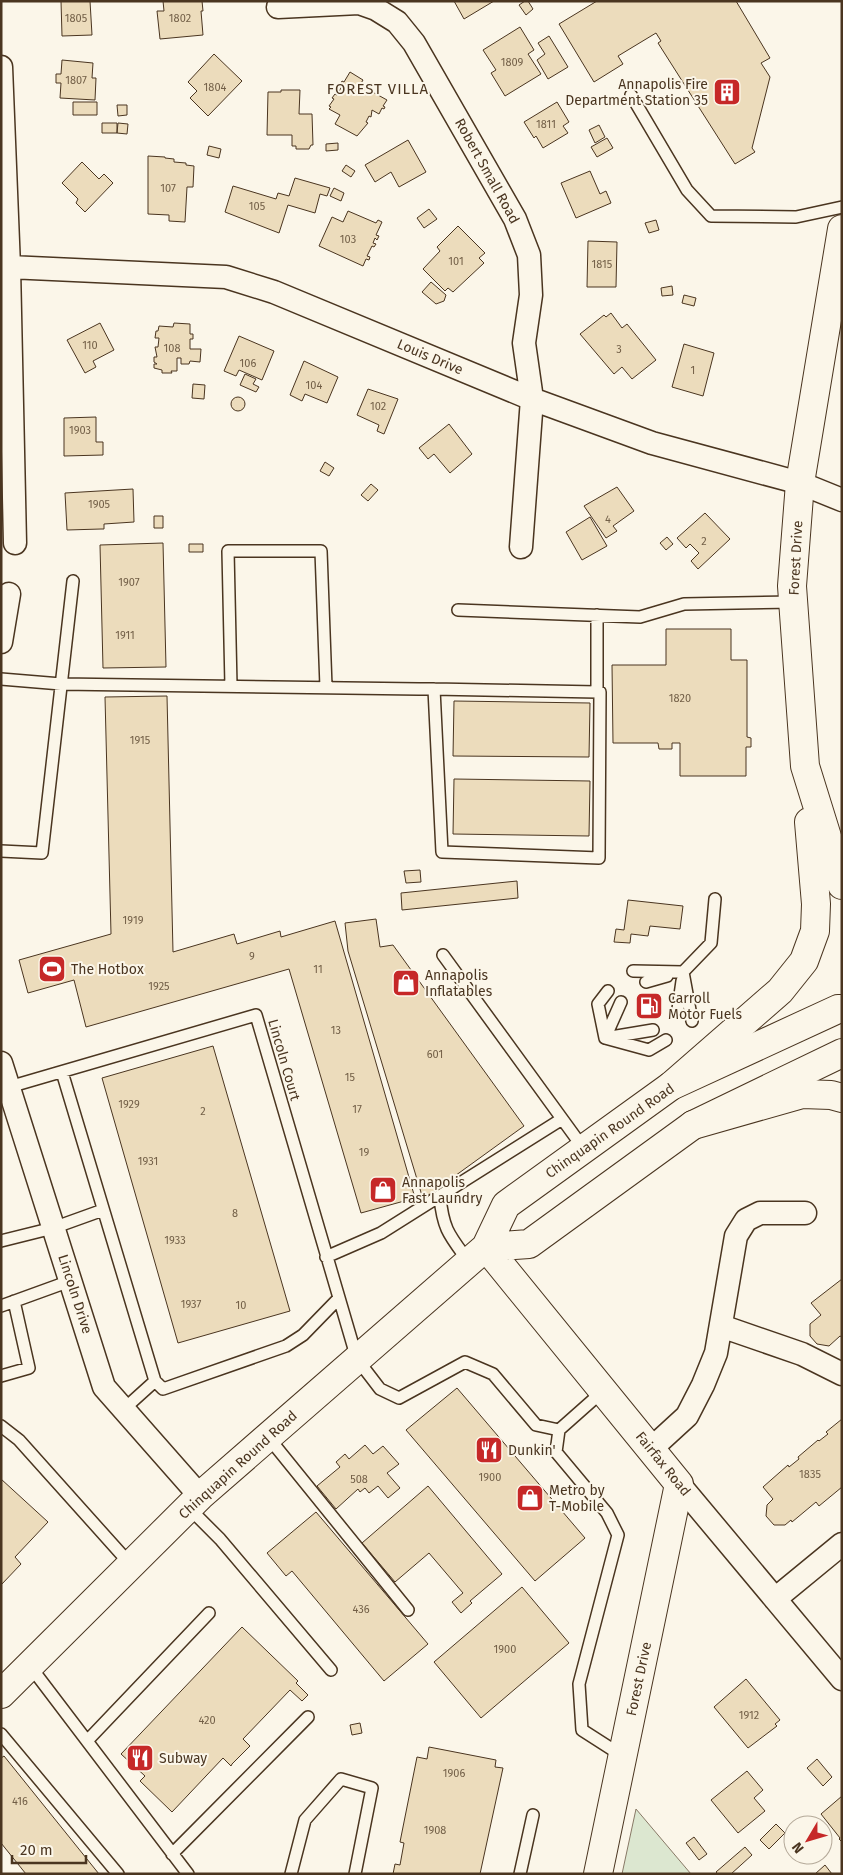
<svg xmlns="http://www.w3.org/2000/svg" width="843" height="1875" viewBox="0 0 843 1875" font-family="'Fira Sans',sans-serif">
	<rect width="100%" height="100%" fill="#fbf6e9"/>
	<!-- green -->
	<path fill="#dce7d0" stroke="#887966" d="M636,1809L691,1874H622Z"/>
	<!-- building -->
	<path fill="#ecdcbc" stroke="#4a3520" d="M61,1H90L92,35L62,36Z
		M163,1H202L203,11H201L203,35L160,39L157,11H164Z
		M454,1H494L464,19Z
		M525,1H528L533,9L526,15L519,5Z
		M597,1H736L770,58L761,63L770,77L752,148L755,152L735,164L658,43L661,41L656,33L618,56L623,64L594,82L559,24Z
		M520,27L534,50L528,54L541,74L505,96L491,73L496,70L483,50Z
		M549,36L568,67L548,79L537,60L545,54L538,43Z
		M214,54L242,81L208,116L190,98L197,91L188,82Z
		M62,60L93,63L92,78H96L95,100L60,98L61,83H56V74H61Z
		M350,72L363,80L360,85L387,100L383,106L385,107L384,109L382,108L379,114L372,110L371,117L369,116L366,122L368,123L357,136L335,124L340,115L329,109L331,107L329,106L334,99L332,98L335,94L337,95L342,86L340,85L342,81L344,82Z
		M281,90H300L299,114H312L313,145H311L309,149H296V146H292V135H267L268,92H281Z
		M73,102H97V115H73Z
		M557,102L569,122L563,126L568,133L543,148L536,136L534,138L524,122Z
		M117,105H127V115L118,116Z
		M102,123H117V133H102Z
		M118,123L128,124L127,134L117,133Z
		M599,125L605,137L595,143L589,130Z
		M607,138L613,148L597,157L591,147Z
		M408,140L426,172L399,187L391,172L375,182L365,165Z
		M338,143V150L326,151V144Z
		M209,146L221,149L219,158L207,155Z
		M148,156L165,157V158L174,159V162L186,163V165L194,166L193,187H187L185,222L169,221V215L148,214Z
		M82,162L99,179L104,174L113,183L85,212L76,203L78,199L62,183Z
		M346,165L355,171L351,177L342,171Z
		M590,171L600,194L606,191L611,203L576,218L561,183Z
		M295,178L330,188L327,196L320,194L315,213L288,205L279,233L225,212L233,186L276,199L278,193L289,196Z
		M334,188L344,193L341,201L330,196Z
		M429,209L437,219L424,228L417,218Z
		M348,211L376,223L378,220L382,222L376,235L379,236L377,240L375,238L373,243L376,244L374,247L372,246L367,256L370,257L369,260L366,259L363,266L319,246L332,217L343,222Z
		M656,220L659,230L649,233L645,223Z
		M458,226L485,253L479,258L484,263L453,292L448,288L445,291L423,269L440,251L437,247Z
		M588,241L617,242L616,287H587Z
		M431,282L446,295L444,301L436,304L422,292Z
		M672,286L673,295L662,296L661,288Z
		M684,295L696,298L694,306L682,303Z
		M611,313L622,328L627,324L656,360L632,379L622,367L614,374L580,334L604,315L606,317Z
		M100,323L114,350L93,361L96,367L85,373L67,340Z
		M174,323L190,324V334H193V339H190V349H201L200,362L190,361L189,364H181V358H177V371H171L172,373H162V370L154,368V364H157L154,362V357H157L155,347H158L159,338H155L156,331H158L159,326L173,327Z
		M239,336L274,351L262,380L239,370L236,376L224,371Z
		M684,344L714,353L703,396L672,387Z
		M304,361L338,377L327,403L305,394L302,401L290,395Z
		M245,374L256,379L253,384L259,387L256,392L240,385Z
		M193,384L205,385L204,399L192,398Z
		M368,389L398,399L384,434L377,431L379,425L357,415Z
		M231 404a7 7 0 1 1 14 0a7 7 0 1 1-14 0Z
		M96,417V442H103V455L64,456V418Z
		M449,424L472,454L450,473L434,454L428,459L419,448Z
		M325,462L334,468L329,476L320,471Z
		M371,484L378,490L368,501L361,495Z
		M617,487L634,511L613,526L617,531L606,538L584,506Z
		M133,489L134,522L104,524V529H101L67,530L65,493Z
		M705,513L730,539L698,569L691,561L699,553L690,544L686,548L677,538Z
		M154,516H163V528H154Z
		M590,517L607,546L582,560L566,532Z
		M667,537L673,544L666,550L660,543Z
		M163,543L166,667L103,668L100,545Z
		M189,544H203V552H189Z
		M666,629H731V660H747V737L751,738V747H746V776H680V743H672V749H659L658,743H613L612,665H666Z
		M167,696L173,952L234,934L237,944L280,931L281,937L335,921L415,1198L361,1213L289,969L86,1027L74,980L28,993L19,960L111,934L105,697Z
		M454,701L590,703L589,757L453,756Z
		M454,779L590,781L589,836L453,834Z
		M420,870L421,882L406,883L404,871Z
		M517,881L518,898L402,910L401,893Z
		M628,900L683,906L680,929L650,926L648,936L631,934L630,943L614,942L616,929L624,930Z
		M376,919L380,947L393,945L524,1126L423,1199L348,951L345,923Z
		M213,1046L290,1311L178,1343L102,1078Z
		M842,1279V1337L840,1336L829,1346L817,1344L810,1336V1324L821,1315L811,1303Z
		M457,1388L585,1538L535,1581L406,1430Z
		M842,1419V1487L819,1506L816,1502L792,1522L791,1520L785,1525H774L766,1516L767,1505L773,1499L763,1487L788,1465L789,1467L799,1459L798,1457L818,1440L819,1441L828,1434L826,1432Z
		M365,1445L373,1454L383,1446L399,1464L387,1473L400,1488L388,1498L378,1486L369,1493L365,1488L360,1492L358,1489L336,1509L317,1486L340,1467L336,1462L345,1454L349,1459Z
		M1,1479L48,1522L15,1557L21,1564L1,1585Z
		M428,1486L502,1574L470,1601L472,1603L461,1613L452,1602L463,1593L429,1553L395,1582L362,1543Z
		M316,1512L428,1644L384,1681L292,1571L286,1576L267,1553Z
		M522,1587L569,1643L481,1718L434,1662Z
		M242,1627L298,1681L296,1683L308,1695L302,1701L290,1690L243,1739L250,1746L232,1764L231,1766L223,1758L172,1812L140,1781L145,1776L121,1754Z
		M746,1679L780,1720L775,1724L777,1726L748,1748L714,1707Z
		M360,1723L362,1733L352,1735L350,1725Z
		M429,1747L496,1760L495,1767L503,1768L480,1874H393L395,1864L400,1865L404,1843L400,1842L417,1757L427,1759Z
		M4,1756L99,1874H26L1,1843V1758Z
		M817,1759L832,1777L823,1786L807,1768Z
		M747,1771L763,1790L754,1798L765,1811L738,1833L711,1800Z
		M842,1796V1842L839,1839L840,1838L821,1814Z
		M776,1824L785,1833L769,1849L760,1840Z
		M694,1837L707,1854L699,1860L686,1843Z
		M745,1847L752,1855L731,1874H718L716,1872Z
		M825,1865L832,1874H815Z"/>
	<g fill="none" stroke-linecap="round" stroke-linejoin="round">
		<!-- lane casing -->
		<g stroke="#4a3520" stroke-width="14">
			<path id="lane" d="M631,95L687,190L711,216L796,217L842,207
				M458,610L640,617L684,604L794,602
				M597,615V692
				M1,679L61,684L419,689H434L597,692H600L599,858L442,852L434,689
				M231,686L228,551H321L326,687
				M1,851L42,853L73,581
				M443,955L584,1149
				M633,971L683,972L692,1021
				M683,972L711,943L715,899
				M646,982L667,976
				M608,991L598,1004L605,1038L649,1050L666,1040
				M621,1002L605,1038L653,1030
				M678,1009L682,981
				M62,1072L155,1381L163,1389L286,1346L303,1335L339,1298
				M9,1087L256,1015L357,1359L380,1389L399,1398L465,1362L493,1374L536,1425L559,1430
				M440,1197C443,1230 450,1236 469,1262
				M1,1241L53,1228L103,1210
				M326,1257L381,1233L562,1119
				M1,1306L70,1281
				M1,1376L29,1368L14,1301
				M603,1391L559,1430L556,1452L607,1513L618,1535L579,1684L582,1730L621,1755
				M124,1409L155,1381
				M1,1426L19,1440L131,1565
				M268,1437L408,1610
				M189,1508L220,1539L331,1670
				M30,1666L188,1874
				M1,1734L118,1874
				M87,1741L209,1613
				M172,1854L308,1717
				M291,1874L305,1820L341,1779L372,1788L355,1874
				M520,1874L533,1815"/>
		</g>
		<!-- street casing -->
		<g stroke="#4a3520" stroke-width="25">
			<path id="street" d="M278,7L359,3L376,9L397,22L414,43L515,219L529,255L531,295L524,343L532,399L521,547
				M1,67L9,267L15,543
				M9,267L226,277L274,292L532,399L652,443L800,483L842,500
				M1,642L9,594
				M1,1063L104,1387L200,1496
				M721,1326L802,1354L842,1374
				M651,1449L687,1416L703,1385L716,1353L736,1236L746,1220L760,1213H805
				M679,1484L842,1679
				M775,1599L842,1544"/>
		</g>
		<!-- secondary casing -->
		<g stroke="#4a3520" stroke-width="30">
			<path id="secondary" d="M486,1247L679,1484L598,1874
				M486,1247L529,1244L693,1125L842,1053
				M1,1694L200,1496L486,1247L506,1205L671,1086L838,1009H842"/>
		</g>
		<!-- primary casing -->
		<g stroke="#4a3520" stroke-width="30">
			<path id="primary" d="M842,229L800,483L792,586L805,766L842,885
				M671,1086L780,991L804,961L815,931L816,904L809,822
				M693,1125L802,1094L831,1095L842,1098"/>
		</g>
		<!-- lane -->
		<use href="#lane" stroke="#fbf6e9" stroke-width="11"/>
		<!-- street -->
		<use href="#street" stroke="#fbf6e9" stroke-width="22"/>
		<!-- secondary -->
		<use href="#secondary" stroke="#fbf6e9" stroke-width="28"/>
		<!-- primary -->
		<use href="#primary" stroke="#fbf6e9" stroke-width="28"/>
	</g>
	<!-- icons -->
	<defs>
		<g id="building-square" transform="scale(1.4375)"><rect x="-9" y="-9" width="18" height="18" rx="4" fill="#c62828" stroke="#fbf6e9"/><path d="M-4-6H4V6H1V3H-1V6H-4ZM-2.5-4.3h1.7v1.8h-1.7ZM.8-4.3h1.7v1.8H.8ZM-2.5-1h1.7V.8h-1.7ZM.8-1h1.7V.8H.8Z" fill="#fff"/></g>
		<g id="stadium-square" transform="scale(1.4375)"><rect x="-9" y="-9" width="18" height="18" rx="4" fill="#c62828" stroke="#fbf6e9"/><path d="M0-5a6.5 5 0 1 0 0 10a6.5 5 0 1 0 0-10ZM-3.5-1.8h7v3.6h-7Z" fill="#fff"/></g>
		<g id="shop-square" transform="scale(1.4375)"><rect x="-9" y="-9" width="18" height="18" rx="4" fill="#c62828" stroke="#fbf6e9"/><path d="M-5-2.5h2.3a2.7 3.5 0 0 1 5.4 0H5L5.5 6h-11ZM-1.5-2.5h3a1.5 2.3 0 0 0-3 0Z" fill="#fff"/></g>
		<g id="fuel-square" transform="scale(1.4375)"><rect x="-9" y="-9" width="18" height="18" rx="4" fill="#c62828" stroke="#fbf6e9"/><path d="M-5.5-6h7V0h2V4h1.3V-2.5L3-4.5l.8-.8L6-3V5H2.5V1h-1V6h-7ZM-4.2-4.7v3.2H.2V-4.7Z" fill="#fff"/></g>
		<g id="restaurant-square" transform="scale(1.4375)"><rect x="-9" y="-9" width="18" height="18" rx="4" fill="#c62828" stroke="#fbf6e9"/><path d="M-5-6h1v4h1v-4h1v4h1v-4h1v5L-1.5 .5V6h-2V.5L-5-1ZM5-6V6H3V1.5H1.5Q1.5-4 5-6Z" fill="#fff"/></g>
	</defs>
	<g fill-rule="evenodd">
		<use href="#building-square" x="727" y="92"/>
		<use href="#stadium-square" x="52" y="969"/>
		<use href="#shop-square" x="406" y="983"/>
		<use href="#fuel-square" x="649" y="1006"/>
		<use href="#shop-square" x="383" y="1190"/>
		<use href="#restaurant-square" x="489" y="1450"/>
		<use href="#shop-square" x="530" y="1498"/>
		<use href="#restaurant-square" x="140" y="1758"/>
	</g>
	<g text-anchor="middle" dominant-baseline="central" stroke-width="4" stroke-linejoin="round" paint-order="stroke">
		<!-- number labels -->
		<g font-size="11" fill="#725f47">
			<text x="76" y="18">1805</text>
			<text x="180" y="18">1802</text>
			<text x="512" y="62">1809</text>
			<text x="76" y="80">1807</text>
			<text x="215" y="87">1804</text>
			<text x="546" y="124">1811</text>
			<text x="168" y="188">107</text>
			<text x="257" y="206">105</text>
			<text x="348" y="239">103</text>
			<text x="456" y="261">101</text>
			<text x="602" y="264">1815</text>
			<text x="90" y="345">110</text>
			<text x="172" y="348">108</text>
			<text x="619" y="349">3</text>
			<text x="248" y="363">106</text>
			<text x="693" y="370">1</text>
			<text x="314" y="385">104</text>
			<text x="378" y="406">102</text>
			<text x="80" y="430">1903</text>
			<text x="99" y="504">1905</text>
			<text x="608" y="519">4</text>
			<text x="704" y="541">2</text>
			<text x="129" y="582">1907</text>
			<text x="125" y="635">1911</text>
			<text x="680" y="698">1820</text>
			<text x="140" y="740">1915</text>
			<text x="133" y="920">1919</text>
			<text x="252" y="956">9</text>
			<text x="318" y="969">11</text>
			<text x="159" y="986">1925</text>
			<text x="336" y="1030">13</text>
			<text x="435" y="1054">601</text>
			<text x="350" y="1077">15</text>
			<text x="129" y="1104">1929</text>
			<text x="357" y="1109">17</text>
			<text x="203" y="1111">2</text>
			<text x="364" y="1152">19</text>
			<text x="148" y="1161">1931</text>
			<text x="235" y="1213">8</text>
			<text x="175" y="1240">1933</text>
			<text x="191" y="1304">1937</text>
			<text x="241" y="1305">10</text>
			<text x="810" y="1474">1835</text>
			<text x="490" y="1477">1900</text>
			<text x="359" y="1479">508</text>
			<text x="361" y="1609">436</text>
			<text x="505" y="1649">1900</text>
			<text x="749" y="1715">1912</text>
			<text x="207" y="1720">420</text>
			<text x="454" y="1773">1906</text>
			<text x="20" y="1801">416</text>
			<text x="435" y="1830">1908</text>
		</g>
		<!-- poi labels -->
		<g font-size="14" fill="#4a3520" stroke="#fbf6e9" text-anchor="start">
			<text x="708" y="84" text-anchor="end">Annapolis Fire<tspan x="708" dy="16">Department Station 35</tspan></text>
			<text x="71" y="969">The Hotbox</text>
			<text x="425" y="975">Annapolis<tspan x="425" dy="16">Inflatables</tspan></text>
			<text x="668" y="998">Carroll<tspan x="668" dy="16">Motor Fuels</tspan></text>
			<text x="402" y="1182">Annapolis<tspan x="402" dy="16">Fast Laundry</tspan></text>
			<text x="508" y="1450">Dunkin'</text>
			<text x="549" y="1490">Metro by<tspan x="549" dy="16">T-Mobile</tspan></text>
			<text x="159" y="1758">Subway</text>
		</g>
		<!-- street labels -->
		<g font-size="14" fill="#4a3520" stroke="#fbf6e9">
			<text transform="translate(487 171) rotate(61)">Robert Small Road</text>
			<text transform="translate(430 357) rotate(23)">Louis Drive</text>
			<text transform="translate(796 558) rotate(-87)">Forest Drive</text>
			<text transform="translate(284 1060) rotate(74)">Lincoln Court</text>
			<text transform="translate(610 1131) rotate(-35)">Chinquapin Round Road</text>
			<text transform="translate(75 1294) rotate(72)">Lincoln Drive</text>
			<text transform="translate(663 1464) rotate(51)">Fairfax Road</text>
			<text transform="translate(238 1465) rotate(-42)">Chinquapin Round Road</text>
			<text transform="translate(639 1679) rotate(-78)">Forest Drive</text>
		</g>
		<!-- neighbourhood labels -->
		<g font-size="15" letter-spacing="1" fill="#4a3520" stroke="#fbf6e9">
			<text x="378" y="89">FOREST VILLA</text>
		</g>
	</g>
	<!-- border -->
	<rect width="843" height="1875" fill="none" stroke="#4a3520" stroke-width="5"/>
	<!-- north arrow -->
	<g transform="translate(808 1840) rotate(232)"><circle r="24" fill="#fbf6e9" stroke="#b4a999"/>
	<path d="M0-4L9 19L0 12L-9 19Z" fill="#c62828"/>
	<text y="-8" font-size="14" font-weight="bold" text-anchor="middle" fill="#4a3520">N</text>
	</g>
	<!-- scale -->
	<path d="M12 1855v8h74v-8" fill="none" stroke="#4a3520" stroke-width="2.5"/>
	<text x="20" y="1855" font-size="15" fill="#4a3520" stroke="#fbf6e9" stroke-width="4" paint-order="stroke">20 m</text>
</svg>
